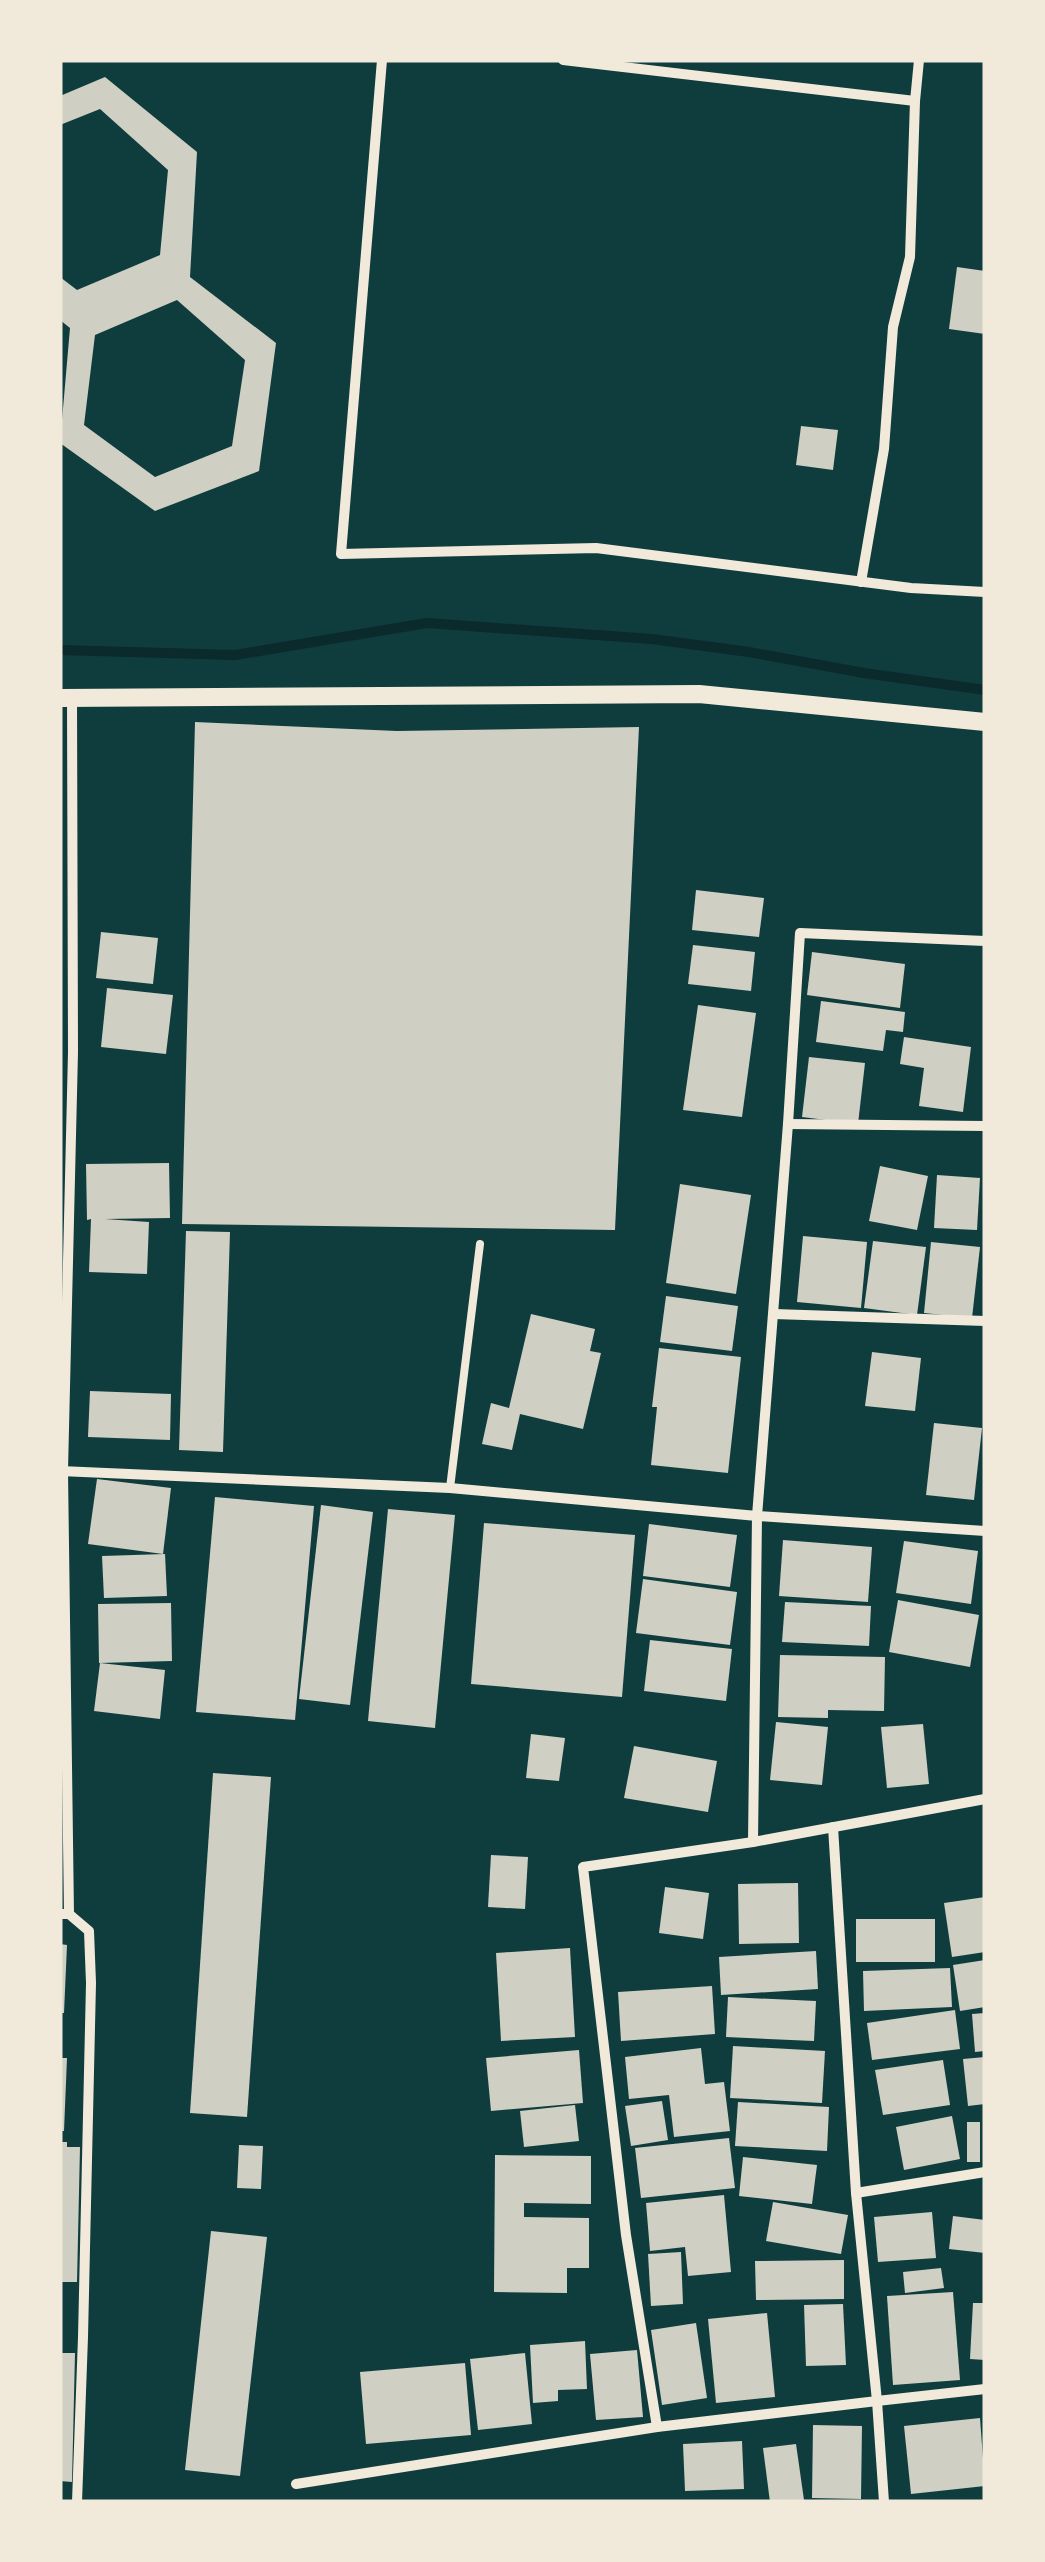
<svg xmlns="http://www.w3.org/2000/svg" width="1045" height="2562" viewBox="0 0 1045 2562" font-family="'DejaVu Sans',sans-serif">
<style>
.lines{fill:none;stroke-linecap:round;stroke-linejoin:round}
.stream{stroke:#0a2a2b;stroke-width:10}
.building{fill:#cfcfc3;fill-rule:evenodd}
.service{stroke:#f1e9da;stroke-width:8}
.minor{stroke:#f1e9da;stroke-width:10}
.tertiary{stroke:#f1e9da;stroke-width:18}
</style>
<rect width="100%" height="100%" fill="#0f3d3e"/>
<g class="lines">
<polyline class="stream" points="60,650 235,655 427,623 652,639 749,652 864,673 985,690"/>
</g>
<g class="building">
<path d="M 105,77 L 197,152 L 190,277 L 276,343 L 259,471 L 155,511 L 60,443 L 70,328 L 60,320 L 60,277 L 77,290 L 160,255 L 168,170 L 100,109 L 60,125 L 60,96 ZM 177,300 L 245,360 L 232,446 L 155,477 L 84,425 L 95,335 Z"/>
<polygon points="957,267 985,271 985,334 949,329"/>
<polygon points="801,426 838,430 833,470 796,465"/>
<polygon points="195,722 397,731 639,727 615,1230 182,1224"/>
<polygon points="696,890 764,898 759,937 692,930"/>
<polygon points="101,932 158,938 153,984 96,978"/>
<polygon points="693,945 755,952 751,991 688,984"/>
<polygon points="812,952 905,964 900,1008 807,995"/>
<polygon points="107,988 173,995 166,1054 101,1047"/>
<polygon points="821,1001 905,1012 903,1032 886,1030 883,1051 816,1042"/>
<polygon points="698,1005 756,1013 742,1117 683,1110"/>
<polygon points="904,1037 971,1047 963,1112 919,1106 924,1068 900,1064"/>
<polygon points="809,1057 865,1063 858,1124 802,1117"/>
<polygon points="169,1163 170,1218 105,1219 149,1222 147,1274 89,1272 91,1219 87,1220 86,1164"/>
<polygon points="880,1166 928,1176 917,1230 869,1221"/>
<polygon points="937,1175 980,1178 977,1230 934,1228"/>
<polygon points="680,1184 751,1195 736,1294 666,1283"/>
<polygon points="186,1231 230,1232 223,1452 179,1450"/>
<polygon points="803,1236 867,1242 861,1308 797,1302"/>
<polygon points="873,1241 926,1247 917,1315 864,1308"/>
<polygon points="931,1242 980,1247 972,1318 924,1313"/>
<polygon points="666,1296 738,1306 732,1351 660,1342"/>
<polygon points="531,1314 595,1329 590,1351 601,1353 583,1429 520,1414 512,1450 482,1444 491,1403 509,1408"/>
<polygon points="659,1348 741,1357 728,1473 651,1465 657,1407 652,1407"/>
<polygon points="872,1352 921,1358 915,1411 865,1406"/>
<polygon points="90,1391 171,1394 170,1440 88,1437"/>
<polygon points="934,1423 982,1428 974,1500 926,1495"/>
<polygon points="97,1479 171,1488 163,1554 88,1544"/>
<polygon points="215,1497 314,1506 295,1720 196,1712"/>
<polygon points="321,1505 373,1512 350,1705 299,1699"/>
<polygon points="388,1509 455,1515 435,1728 368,1721"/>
<polygon points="484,1523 635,1535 622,1697 471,1684"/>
<polygon points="649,1524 737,1535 730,1587 643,1576"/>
<polygon points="783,1540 872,1547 868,1602 779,1596"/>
<polygon points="904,1541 978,1551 971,1604 896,1593"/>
<polygon points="165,1554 167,1596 104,1598 102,1556"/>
<polygon points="643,1579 737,1592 730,1645 636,1633"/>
<polygon points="898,1600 979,1615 970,1667 889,1652"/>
<polygon points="785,1602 871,1606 869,1646 782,1642"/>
<polygon points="171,1603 172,1661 99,1663 98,1604"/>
<polygon points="650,1640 732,1649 726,1701 644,1691"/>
<polygon points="780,1655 885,1657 884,1711 828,1710 828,1718 778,1717"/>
<polygon points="100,1663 165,1670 160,1719 94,1711"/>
<polygon points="776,1722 828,1727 822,1785 770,1780"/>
<polygon points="923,1724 929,1784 887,1788 881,1727"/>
<polygon points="531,1734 565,1738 559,1781 526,1778"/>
<polygon points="634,1746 717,1761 708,1812 624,1798"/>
<polygon points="213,1773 271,1777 247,2117 190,2113"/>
<polygon points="491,1855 528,1857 525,1909 488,1907"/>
<polygon points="798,1883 799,1943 739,1944 738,1884"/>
<polygon points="665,1887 709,1893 703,1939 659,1933"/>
<polygon points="985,1897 985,1952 952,1957 944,1903"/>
<rect x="856" y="1919" width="79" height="43"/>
<polygon points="60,1944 67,1945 64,2013 60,2013"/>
<polygon points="570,1948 575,2037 501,2041 496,1953"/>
<polygon points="816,1951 818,1989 721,1995 719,1957"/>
<polygon points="985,1960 985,2007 960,2011 953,1965"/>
<polygon points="950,1968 952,2007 864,2011 863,1971"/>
<polygon points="712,1986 715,2034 621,2041 618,1992"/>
<polygon points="728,1997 816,2001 814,2041 726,2037"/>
<polygon points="955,2010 960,2049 872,2060 867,2023"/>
<polygon points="985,2013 985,2051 975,2052 972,2014"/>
<polygon points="733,2046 825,2051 822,2103 730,2098"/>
<polygon points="701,2048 705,2084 724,2082 730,2131 674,2137 669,2095 629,2099 625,2057"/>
<polygon points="579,2050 583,2103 491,2111 486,2058"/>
<polygon points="985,2057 985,2104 968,2106 963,2059"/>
<polygon points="60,2058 67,2058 64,2131 60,2131"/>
<polygon points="943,2060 950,2105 883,2115 875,2070"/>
<polygon points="662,2101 668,2140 631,2146 625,2106"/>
<polygon points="738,2102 829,2107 827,2151 735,2146"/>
<polygon points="575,2105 579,2141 524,2147 520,2111"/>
<polygon points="952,2116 960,2159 904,2170 896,2127"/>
<rect x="967" y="2122" width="13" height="40"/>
<polygon points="729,2138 735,2188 641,2198 635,2148"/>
<polygon points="60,2142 67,2142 67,2147 80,2147 77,2282 60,2282"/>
<polygon points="239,2145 263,2146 261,2189 237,2188"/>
<polygon points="495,2155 591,2156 591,2204 524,2203 524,2217 589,2218 589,2268 567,2268 567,2293 494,2292"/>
<polygon points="743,2157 817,2165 812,2204 739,2196"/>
<polygon points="724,2195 731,2272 688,2276 685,2247 650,2251 646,2203"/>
<polygon points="773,2202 848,2215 841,2254 766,2241"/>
<polygon points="932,2212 936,2258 878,2262 874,2217"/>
<polygon points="953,2216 985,2220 985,2253 949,2249"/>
<polygon points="211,2231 267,2237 240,2476 185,2470"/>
<polygon points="681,2252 683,2304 651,2306 648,2254"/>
<polygon points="844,2260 844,2299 756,2300 755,2261"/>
<polygon points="941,2268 944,2288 905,2293 903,2272"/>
<polygon points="953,2292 960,2380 893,2385 887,2296"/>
<polygon points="973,2303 985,2303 985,2360 970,2359"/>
<polygon points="843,2304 846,2365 806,2366 804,2305"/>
<polygon points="767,2313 775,2397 716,2403 708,2319"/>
<polygon points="696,2323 707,2398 662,2405 651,2330"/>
<polygon points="585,2341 587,2389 558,2390 558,2401 533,2403 530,2345"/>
<polygon points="637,2350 643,2417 596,2420 590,2354"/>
<polygon points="60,2353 75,2353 72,2482 60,2481"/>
<polygon points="525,2353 532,2424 478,2430 470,2359"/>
<polygon points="465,2363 471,2435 366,2444 360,2372"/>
<polygon points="980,2418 985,2486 911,2494 904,2426"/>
<polygon points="813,2425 862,2426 861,2499 812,2498"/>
<polygon points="742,2441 744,2489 685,2491 683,2444"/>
<polygon points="796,2444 804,2500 770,2502 763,2448"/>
</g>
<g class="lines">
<polyline class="service" points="450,1488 480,1244"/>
<g class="minor">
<polyline points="382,60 341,554 596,548 911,588 985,592"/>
<polyline points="563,60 915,101"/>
<polyline points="861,582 884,449 893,327 910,257 915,101 919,60"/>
<polyline points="788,1124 985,1126"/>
<polyline points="774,1314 985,1321"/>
<polyline points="60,1471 450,1488 757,1516 985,1531"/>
<polyline points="833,1827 856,2193"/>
<polyline points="753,1842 757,1516 788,1124 800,933 985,941"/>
<polyline points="60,1914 69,1914 89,1931 91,1983 83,2337 77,2502"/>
<polyline points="69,1914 63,1471 73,1052 72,698"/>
<polyline points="657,2427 626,2235 583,1867 753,1842 985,1799"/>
<polyline points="296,2484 657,2427 877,2401 856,2193 985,2172"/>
<polyline points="884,2502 877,2401 985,2389"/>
</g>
<polyline class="tertiary" points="60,698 699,694 985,722"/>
</g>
<rect width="1045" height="2562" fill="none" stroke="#f1e9da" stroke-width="125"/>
</svg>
